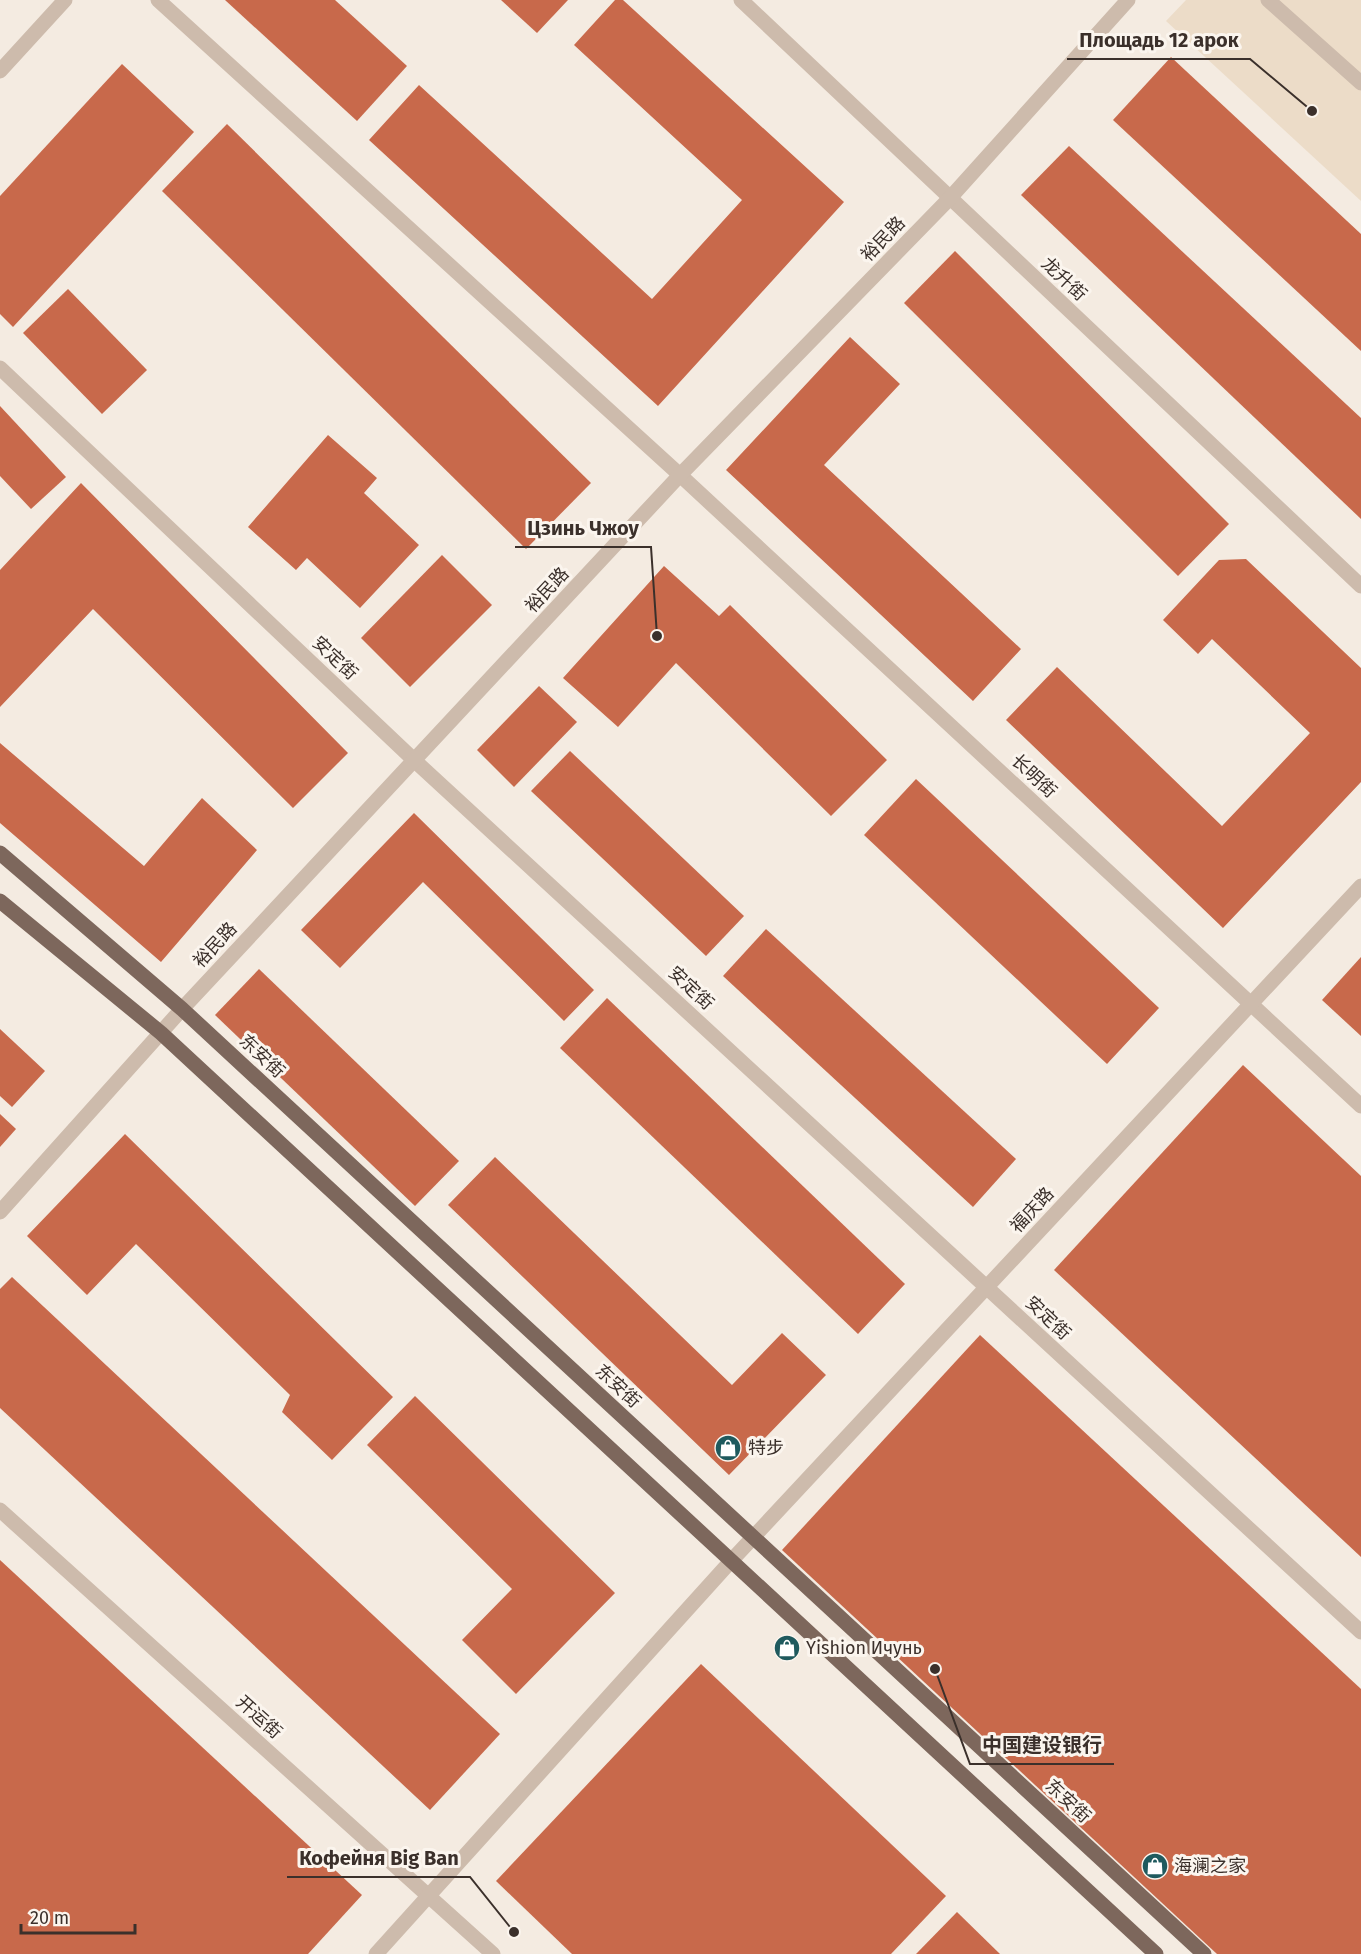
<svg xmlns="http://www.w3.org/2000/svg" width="1361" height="1954" viewBox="0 0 1361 1954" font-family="'Fira Sans','Noto Sans SC',sans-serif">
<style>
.plaza{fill:#ecdcc8}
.building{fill:#c8694b}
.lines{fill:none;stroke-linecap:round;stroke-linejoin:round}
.minor{stroke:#cdbbac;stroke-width:15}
.major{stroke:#7d675c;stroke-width:15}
.labels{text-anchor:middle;stroke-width:6;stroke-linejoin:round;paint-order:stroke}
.street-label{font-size:18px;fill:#3b302b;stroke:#fbf5ee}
.poi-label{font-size:18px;fill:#3b302b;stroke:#fbf5ee;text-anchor:start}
.leader{fill:none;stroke:#3b302b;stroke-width:2}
.callout-dot{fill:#3b302b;stroke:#fbf5ee;stroke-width:2}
.callout-label{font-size:20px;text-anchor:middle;font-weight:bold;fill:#3b302b;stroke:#fbf5ee;stroke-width:6;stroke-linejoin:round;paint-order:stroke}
</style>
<rect width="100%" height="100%" fill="#f4ebe1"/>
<polygon class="plaza" points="1186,0 1361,0 1361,201 1166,21"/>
<g class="building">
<polygon points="225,0 335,0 407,66 357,121"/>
<polygon points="501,0 568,0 537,33"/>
<polygon points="615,0 623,0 844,202 658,406 369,140 419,85 652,299 742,200 574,45"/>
<polygon points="1171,57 1361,234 1361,351 1113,120"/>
<polygon points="122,64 194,132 13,327 0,314 0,196"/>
<polygon points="227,124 591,483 526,549 162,191"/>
<polygon points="1069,146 1361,418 1361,519 1021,195"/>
<polygon points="955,251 1229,524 1178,576 904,303"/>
<polygon points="68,289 147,370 102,414 23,333"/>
<polygon points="850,337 900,384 824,465 1021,649 973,701 726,470"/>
<polygon points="0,406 66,477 31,509 0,476"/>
<polygon points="328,435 377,478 364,493 419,545 360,608 307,558 296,570 248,527"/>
<polygon points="81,483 348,753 293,808 93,609 0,707 0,570"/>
<polygon points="442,555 492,605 410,687 361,638"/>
<polygon points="1246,559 1361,668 1361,782 1223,928 1006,720 1057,667 1222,826 1310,733 1212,639 1198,654 1163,620 1219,560"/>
<polygon points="664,566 719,616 730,605 887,760 831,816 676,663 618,727 563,678"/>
<polygon points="539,686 577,722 514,787 477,750"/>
<polygon points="0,743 144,866 202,798 257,850 161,962 0,823"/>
<polygon points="570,751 744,916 706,956 531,791"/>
<polygon points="916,779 1159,1008 1107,1064 864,835"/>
<polygon points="414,813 594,990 564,1021 423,882 340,968 301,930"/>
<polygon points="766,929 1016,1159 973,1207 723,976"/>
<polygon points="1361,957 1361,1036 1322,1000"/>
<polygon points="259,969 459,1161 415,1206 215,1015"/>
<polygon points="607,998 905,1284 858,1334 560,1048"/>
<polygon points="0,1029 45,1071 12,1107 0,1096"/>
<polygon points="1243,1065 1361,1176 1361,1557 1054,1270"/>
<polygon points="0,1114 16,1129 0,1147"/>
<polygon points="125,1134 393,1397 332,1460 282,1412 290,1395 136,1244 87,1295 27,1236"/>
<polygon points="495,1157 732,1385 782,1333 826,1375 729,1475 448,1205"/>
<polygon points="12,1277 500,1734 430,1810 0,1408 0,1289"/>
<polygon points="980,1335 1361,1689 1361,1954 1217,1954 782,1550"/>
<polygon points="415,1396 615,1593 516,1694 462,1640 512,1589 367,1445"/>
<polygon points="0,1560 362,1895 308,1954 0,1954"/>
<polygon points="701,1664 946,1896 891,1954 572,1954 496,1881"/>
<polygon points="957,1912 1000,1954 916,1954"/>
</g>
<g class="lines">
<g class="minor">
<polyline points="158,0 680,475 1361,1106"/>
<polyline points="741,0 1361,586"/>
<polyline points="1268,0 1361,83"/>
<polyline points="0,71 65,0"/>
<polyline points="0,368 415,761 1361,1632"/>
<polyline points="0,1212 182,1009 680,475 950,198 1128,0"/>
<polyline points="0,1510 493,1954"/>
<polyline points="376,1954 731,1561 1361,886"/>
</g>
<g class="major">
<polyline points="0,853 182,1009 1204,1954"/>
<polyline points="0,901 161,1033 1156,1954"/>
</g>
</g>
<defs>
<symbol id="shop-disc" viewBox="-11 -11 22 22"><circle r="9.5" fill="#1f5a5e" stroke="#fbf5ee"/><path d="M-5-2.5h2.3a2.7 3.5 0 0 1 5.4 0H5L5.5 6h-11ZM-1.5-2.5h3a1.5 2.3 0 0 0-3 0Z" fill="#fff"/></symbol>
</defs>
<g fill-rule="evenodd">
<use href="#shop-disc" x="713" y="1433" width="30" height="30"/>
<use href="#shop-disc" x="772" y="1633" width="30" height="30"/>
<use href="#shop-disc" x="1140" y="1851" width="30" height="30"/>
</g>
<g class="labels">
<g class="street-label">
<text transform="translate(883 239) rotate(-46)" y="6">裕民路</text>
<text transform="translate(1064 279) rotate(43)" y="6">龙升街</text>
<text transform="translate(547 590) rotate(-47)" y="6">裕民路</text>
<text transform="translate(335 658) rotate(43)" y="6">安定街</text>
<text transform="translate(1034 776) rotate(43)" y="6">长明街</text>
<text transform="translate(215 945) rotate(-47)" y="6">裕民路</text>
<text transform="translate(691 988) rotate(43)" y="6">安定街</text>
<text transform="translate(262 1056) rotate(43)" y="6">东安街</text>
<text transform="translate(1032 1210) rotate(-47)" y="6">福庆路</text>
<text transform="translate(1048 1318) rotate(43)" y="6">安定街</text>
<text transform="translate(618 1386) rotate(43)" y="6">东安街</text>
<text transform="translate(259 1717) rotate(42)" y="6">开运街</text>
<text transform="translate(1068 1801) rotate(43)" y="6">东安街</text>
</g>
<g class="poi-label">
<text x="748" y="1454">特步</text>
<text x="806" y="1654">Yishion Ичунь</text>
<text x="1174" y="1872">海澜之家</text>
</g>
</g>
<path class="leader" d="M1312 111L1250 59H1067M657 636L651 547H515M935 1669L970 1764H1114M514 1932L470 1877H287"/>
<g class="callout-dot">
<circle cx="1312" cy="111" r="6"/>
<circle cx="657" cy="636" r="6"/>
<circle cx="935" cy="1669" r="6"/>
<circle cx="514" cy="1932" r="6"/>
</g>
<g class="callout-label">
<text x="1159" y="47">Площадь 12 арок</text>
<text x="583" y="535">Цзинь Чжоу</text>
<text x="1042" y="1752">中国建设银行</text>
<text x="379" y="1865">Кофейня Big Ban</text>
</g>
<path d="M21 1924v9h114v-9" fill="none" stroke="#3b302b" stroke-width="3"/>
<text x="30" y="1924" font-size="18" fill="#3b302b" stroke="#fbf5ee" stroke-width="4.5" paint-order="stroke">20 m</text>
</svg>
